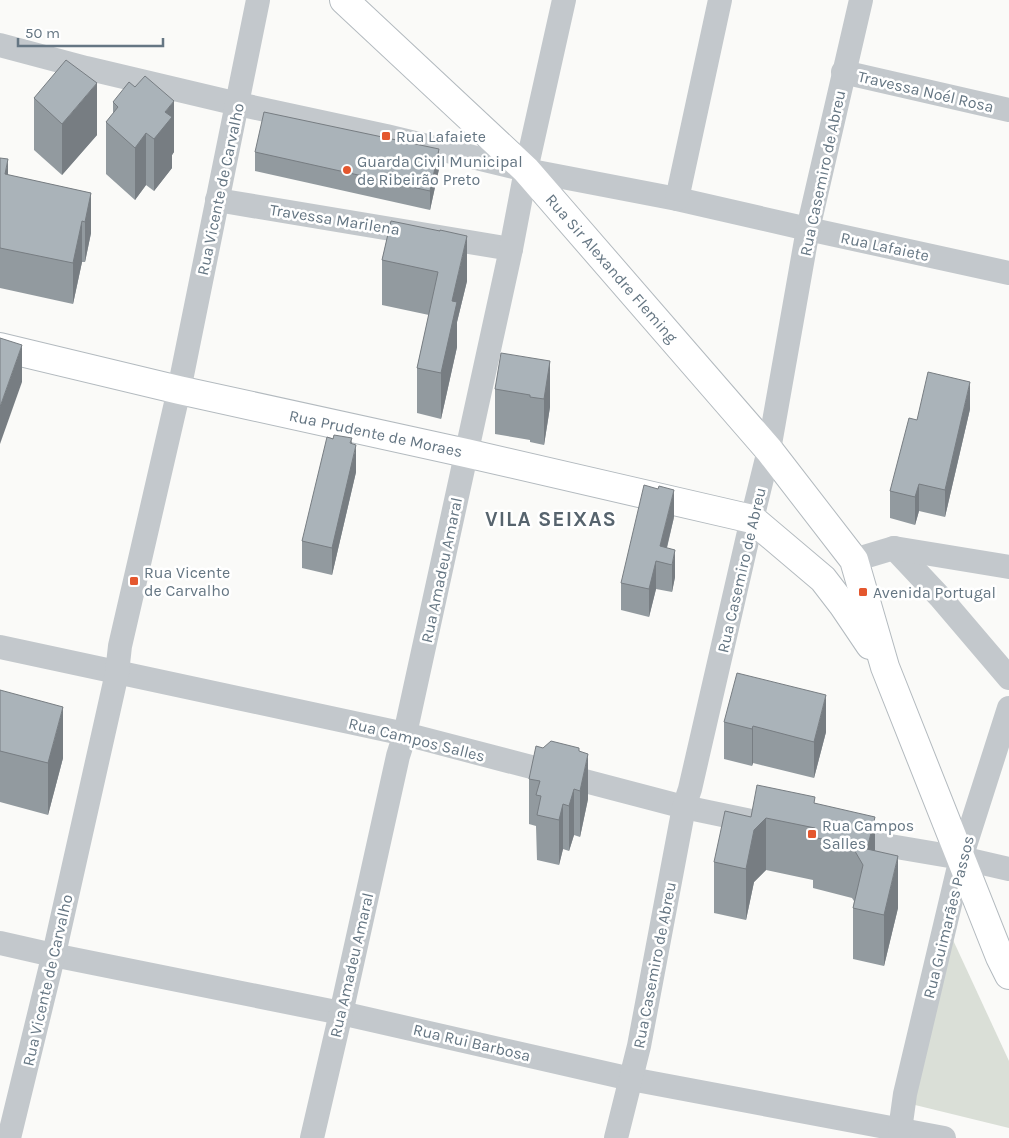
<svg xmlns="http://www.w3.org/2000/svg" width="1009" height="1138" viewBox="0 0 1009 1138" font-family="Karla,sans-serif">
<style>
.green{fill:#dadfd7}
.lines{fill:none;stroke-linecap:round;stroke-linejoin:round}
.secondary-casing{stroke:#b3babf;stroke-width:30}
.minor{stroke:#c3c8cc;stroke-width:24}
.secondary{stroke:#fff;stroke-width:28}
.wall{fill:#929a9f}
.shaded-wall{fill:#777d82}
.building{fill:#aab3b9;stroke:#777d82}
.poi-dot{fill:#e4572e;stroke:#fff;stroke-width:2}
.labels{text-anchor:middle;stroke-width:5;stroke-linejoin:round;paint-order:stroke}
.street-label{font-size:16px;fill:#657683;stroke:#fff}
.poi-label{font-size:16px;fill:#657683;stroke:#fff;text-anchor:start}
.district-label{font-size:21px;font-weight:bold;letter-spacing:1px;fill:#57646e;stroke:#fff}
</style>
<rect width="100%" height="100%" fill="#fafaf8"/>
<polygon class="green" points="953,940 1009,1061 1009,1128 911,1104"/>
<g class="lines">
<defs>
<g id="secondary">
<polyline points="344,0 526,170 769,450 854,560 885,667 1000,957 1009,975"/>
<polyline points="0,347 179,390 466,453 752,519 823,579 843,605 870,645"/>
</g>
</defs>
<use href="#secondary" class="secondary-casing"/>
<g class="minor">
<polyline points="0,45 86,68 238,104 386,136 526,170 677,199 808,229 1009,273"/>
<polyline points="843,72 1009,110"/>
<polyline points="677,199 720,0"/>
<polyline points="217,200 511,249"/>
<polyline points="894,548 940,597 1009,678"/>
<polyline points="854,560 894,548 1009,567"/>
<polyline points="0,647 405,734 684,807 756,822"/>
<polyline points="843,838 961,858 1009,869"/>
<polyline points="0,943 53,955 341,1013 631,1079 944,1138"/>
<polyline points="900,1130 905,1094 961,858 1009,708"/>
<polyline points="9,1138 56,945 117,673 120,646 179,390 258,0"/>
<polyline points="312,1138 344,1000 398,756 405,734 511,249 526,170 564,0"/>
<polyline points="616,1138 639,1046 684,807 690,789 752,519 769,450 808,229 861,0"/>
</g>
<use href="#secondary" class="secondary"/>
</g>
<g class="wall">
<polygon points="34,98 97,135 62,175 34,150"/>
<polygon points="113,102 174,152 172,155 172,168 154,191 146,185 135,200 106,174 106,122 113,114"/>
<polygon points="255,152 439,169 430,210 255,171"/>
<polygon points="0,158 8,175 91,193 91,233 85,262 82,262 73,304 0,288"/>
<polygon points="391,221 467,281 457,322 457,347 441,419 417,413 417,368 429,315 382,305 382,260"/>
<polygon points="550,361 550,407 544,445 530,442 530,440 495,434 495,389"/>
<polygon points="970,409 945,517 919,511 915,525 890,518 890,491 917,420"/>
<polygon points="352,444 356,472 332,575 302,568 302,541"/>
<polygon points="674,517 667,548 675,577 672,592 656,589 649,617 621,610 621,583"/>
<polygon points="0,690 63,758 48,815 0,802"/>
<polygon points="724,722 826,732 814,778 753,763 752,766 724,759"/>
<polygon points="543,748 579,751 588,799 580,837 574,835 569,851 563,849 559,865 537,860 536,826 529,824 529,779"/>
<polygon points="815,803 875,850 898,908 884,966 853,959 853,908 854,901 852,898 813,888 813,880 766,870 754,882 746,920 714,913 714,862 751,817"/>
</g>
<g class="shaded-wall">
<polygon points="97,83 97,135 62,175 62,124"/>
<polygon points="174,101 174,152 172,155 172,168 154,191 154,139 165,112"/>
<polygon points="146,133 146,185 135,200 135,148"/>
<polygon points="439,149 439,169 430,210 430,191"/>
<polygon points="8,159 8,200 5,174"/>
<polygon points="91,193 91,233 85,262 85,222"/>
<polygon points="82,221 82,262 73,304 73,263"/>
<polygon points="467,236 467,281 457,322 457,347 441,419 441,373 452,301"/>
<polygon points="22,345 22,382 0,444 0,407"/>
<polygon points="550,361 550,407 544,445 544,399"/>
<polygon points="970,382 970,409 945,517 945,490"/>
<polygon points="352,438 352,464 356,445 356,472 332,575 332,548"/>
<polygon points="919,484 919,511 915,525 915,497"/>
<polygon points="674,490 674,517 663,563 660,546"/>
<polygon points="675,550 675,577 672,592 672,565"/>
<polygon points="656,561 656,589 649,617 649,589"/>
<polygon points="826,695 826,732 814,778 814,742"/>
<polygon points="63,707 63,758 48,815 48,763"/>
<polygon points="753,726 753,763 752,766 752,729"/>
<polygon points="588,754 588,799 580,837 580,791"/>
<polygon points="574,789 574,835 569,851 569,806"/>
<polygon points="563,804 563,849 559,865 559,820"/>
<polygon points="875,817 875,869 867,849"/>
<polygon points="766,818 766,870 754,882 746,920 746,869 754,830"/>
<polygon points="898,856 898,908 884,966 884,915"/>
</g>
<g class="building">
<polygon points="66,60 97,83 62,124 34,98"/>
<polygon points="145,76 174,101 165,112 172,117 154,139 146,133 135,148 106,122 118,107 113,102 129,82 135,87"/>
<polygon points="264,112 439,149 430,191 255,152"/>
<polygon points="0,158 8,159 5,174 91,193 85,222 82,221 73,263 0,248"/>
<polygon points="391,221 440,231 440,230 467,236 452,301 457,302 441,373 417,368 438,272 382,260"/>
<polygon points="0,338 22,345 0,407"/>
<polygon points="501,353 550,361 544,399 530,397 530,395 495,389"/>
<polygon points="928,372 970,382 945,490 919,484 915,497 890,491 909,418 917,420"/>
<polygon points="334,435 352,438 350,443 356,445 332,548 302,541 327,437 333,439"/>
<polygon points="644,485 658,489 659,486 674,490 660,546 675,550 672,565 656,561 649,589 621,583"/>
<polygon points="737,673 826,695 814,742 753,726 752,729 724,722"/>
<polygon points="0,690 63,707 48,763 0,751"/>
<polygon points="551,741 579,748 579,751 588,754 580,791 574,789 569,806 563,804 559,820 537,815 541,796 536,795 540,781 529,779 536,746 543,748"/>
<polygon points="757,785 815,797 814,803 875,817 867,849 898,856 884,915 853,908 863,865 852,846 813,837 815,828 766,818 754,830 746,869 714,862 725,811 751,817"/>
</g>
<g class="poi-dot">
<rect x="381" y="131" width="10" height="10" rx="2.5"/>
<circle cx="347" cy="170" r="5"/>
<rect x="129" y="576" width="10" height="10" rx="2.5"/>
<rect x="858" y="587" width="10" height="10" rx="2.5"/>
<rect x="807" y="829" width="10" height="10" rx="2.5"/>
</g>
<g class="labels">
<g class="street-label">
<text transform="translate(926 91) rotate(13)" y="6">Travessa Noél Rosa</text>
<text transform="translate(822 173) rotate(-78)" y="6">Rua Casemiro de Abreu</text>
<text transform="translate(220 189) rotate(-78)" y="6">Rua Vicente de Carvalho</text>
<text transform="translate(335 219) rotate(9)" y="6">Travessa Marilena</text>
<text transform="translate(885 246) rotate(12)" y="6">Rua Lafaiete</text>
<text transform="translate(612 268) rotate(49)" y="6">Rua Sir Alexandre Fleming</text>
<text transform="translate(376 433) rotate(12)" y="6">Rua Prudente de Moraes</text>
<text transform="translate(441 570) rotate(-78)" y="6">Rua Amadeu Amaral</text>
<text transform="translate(741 570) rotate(-77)" y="6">Rua Casemiro de Abreu</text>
<text transform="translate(417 739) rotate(14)" y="6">Rua Campos Salles</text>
<text transform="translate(948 917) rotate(-76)" y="6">Rua Guimarães Passos</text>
<text transform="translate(351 965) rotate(-77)" y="6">Rua Amadeu Amaral</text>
<text transform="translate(654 965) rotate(-79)" y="6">Rua Casemiro de Abreu</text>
<text transform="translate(47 980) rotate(-77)" y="6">Rua Vicente de Carvalho</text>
<text transform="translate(472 1042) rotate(13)" y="6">Rua Rui Barbosa</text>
</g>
<g class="poi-label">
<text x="396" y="142">Rua Lafaiete</text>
<text x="357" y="167">Guarda Civil Municipal<tspan x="357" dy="18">de Ribeirão Preto</tspan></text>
<text x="144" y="578">Rua Vicente<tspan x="144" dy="18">de Carvalho</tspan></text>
<text x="873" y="598">Avenida Portugal</text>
<text x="822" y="831">Rua Campos<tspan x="822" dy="18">Salles</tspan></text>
</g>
<g class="district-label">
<text x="551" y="526">VILA SEIXAS</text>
</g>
</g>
<path d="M18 38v8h145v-8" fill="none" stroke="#657683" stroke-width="2.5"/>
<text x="25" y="38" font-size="15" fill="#657683" stroke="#ffffff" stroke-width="4" paint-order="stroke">50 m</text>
</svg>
